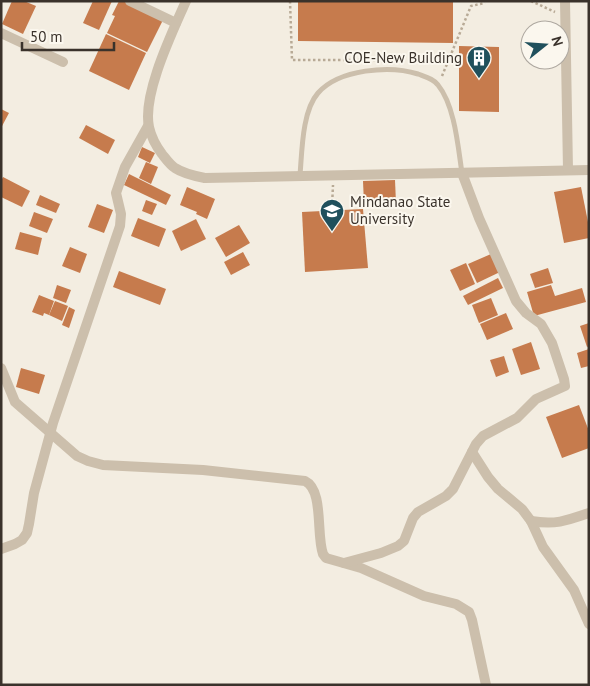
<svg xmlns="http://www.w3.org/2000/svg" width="590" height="686" viewBox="0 0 590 686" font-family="'PT Sans',sans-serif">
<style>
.building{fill:#c67b4d}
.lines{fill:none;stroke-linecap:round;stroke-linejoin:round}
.path{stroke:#b8aa96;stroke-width:2.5;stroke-dasharray:2.5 2.5;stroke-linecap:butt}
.service{stroke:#ccbfac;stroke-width:5}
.minor{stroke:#ccbfac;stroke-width:10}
.labels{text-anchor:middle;stroke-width:4;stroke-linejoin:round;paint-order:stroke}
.poi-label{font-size:15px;fill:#3a322b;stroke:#fbf7ee;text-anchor:end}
</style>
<rect width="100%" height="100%" fill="#f3ede1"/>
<g class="building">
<polygon points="12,1 24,1 36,6 23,34 2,24"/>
<polygon points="93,1 112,1 99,30 83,23"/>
<polygon points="119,1 127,1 164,18 147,52 107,33 115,16 112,15"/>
<polygon points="298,1 453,1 453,43 298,41"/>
<polygon points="106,34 146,53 129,90 89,71"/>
<polygon points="459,46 499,47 499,112 459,111"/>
<polygon points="1,109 9,113 1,128"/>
<polygon points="86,125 115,140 108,154 79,138"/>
<polygon points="142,147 155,153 150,163 138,157"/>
<polygon points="146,162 158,167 151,184 139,178"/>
<polygon points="129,174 171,195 166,205 124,185"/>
<polygon points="3,177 30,191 22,207 1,197 1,181"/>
<polygon points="395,180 396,203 364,204 363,181"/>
<polygon points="187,187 215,199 207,219 196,214 197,212 180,205"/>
<polygon points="581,187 589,227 589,238 564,243 554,192"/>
<polygon points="40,195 60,204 56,213 36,205"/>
<polygon points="146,200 157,204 152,215 142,211"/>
<polygon points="97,204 113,210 104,233 88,227"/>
<polygon points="363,209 368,268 305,272 302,212"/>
<polygon points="34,212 53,219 47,233 29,226"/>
<polygon points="138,218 166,229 159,247 131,236"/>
<polygon points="196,219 206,239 181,251 172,231"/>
<polygon points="239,225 250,243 226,257 215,238"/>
<polygon points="20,232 42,238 38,255 15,249"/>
<polygon points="70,247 87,254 80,273 62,266"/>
<polygon points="243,252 250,265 231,275 224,262"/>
<polygon points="491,254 500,272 477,283 468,264"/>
<polygon points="466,263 475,284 460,291 450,270"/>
<polygon points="548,268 553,283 535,288 530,274"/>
<polygon points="119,271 166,289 160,305 113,287"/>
<polygon points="498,278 503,288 468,305 463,296"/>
<polygon points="57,285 71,290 66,303 53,298"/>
<polygon points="551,285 555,296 582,288 586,302 534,316 527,292"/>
<polygon points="39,295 54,301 49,315 44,313 43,316 32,312"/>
<polygon points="491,298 498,315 479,323 472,305"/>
<polygon points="55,301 68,306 62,321 49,315"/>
<polygon points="69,307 75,310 69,328 62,325"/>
<polygon points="506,313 513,329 487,340 480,324"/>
<polygon points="589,323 589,346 587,347 580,326"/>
<polygon points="531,342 540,369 521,375 512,349"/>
<polygon points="589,349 589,366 581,368 577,353"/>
<polygon points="504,356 509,372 496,377 490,360"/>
<polygon points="21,368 45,375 39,394 16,387"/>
<polygon points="579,405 589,431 589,448 562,458 546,417"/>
</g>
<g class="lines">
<g class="path">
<polyline points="290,1 292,60 381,60 382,62"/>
<polyline points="531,1 555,12"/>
<polyline points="442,76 471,6 485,3"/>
<polyline points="332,207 333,185"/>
</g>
<path class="service" d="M 300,175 C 302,152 302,111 318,93 C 339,69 390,65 418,74 C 426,77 434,79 438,85 C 455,106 458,147 462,173"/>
<g class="minor">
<polyline points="130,1 176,23"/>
<path d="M 186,1 C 173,31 142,94 149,127 C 151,136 156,146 162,154 C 166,159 170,165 175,168 C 184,174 195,176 205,178 L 589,170"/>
<polyline points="565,1 568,170"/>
<polyline points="1,33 63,62"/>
<path d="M 1,368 L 15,402 L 77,456 L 88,461 L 103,465 L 203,470 L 305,481 C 324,490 316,535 323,554 L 326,558 L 361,568 L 424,596 L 456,604 L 469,612 L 472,620 L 486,685"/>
<polyline points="472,452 488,477 498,489 522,509 531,521 543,547 574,590 589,624"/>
<path d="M 531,521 C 555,525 566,521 589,513"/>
<polyline points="1,549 15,544 22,540 27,533 29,524 34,493 53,423 120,226 121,214 116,193 125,167 148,126"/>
<polyline points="344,563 381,553 398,546 404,541 413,518 418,512 446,496 453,489 476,444 483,436 517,418 536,399 565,386 564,379 552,343 541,324 526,313 516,301 479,218 462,173"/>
</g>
</g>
<defs>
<symbol id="building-pin" viewBox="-11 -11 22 30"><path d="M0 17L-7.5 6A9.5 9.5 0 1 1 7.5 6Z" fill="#20505c" stroke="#fbf7ee"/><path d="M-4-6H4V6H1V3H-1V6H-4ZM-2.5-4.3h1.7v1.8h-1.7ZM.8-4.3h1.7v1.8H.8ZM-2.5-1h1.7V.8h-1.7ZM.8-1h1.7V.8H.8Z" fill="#fff"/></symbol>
<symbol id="university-pin" viewBox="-11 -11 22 30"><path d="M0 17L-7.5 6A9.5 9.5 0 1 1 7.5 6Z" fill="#20505c" stroke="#fbf7ee"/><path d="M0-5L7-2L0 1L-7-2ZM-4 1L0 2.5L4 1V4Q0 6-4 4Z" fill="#fff"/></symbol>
</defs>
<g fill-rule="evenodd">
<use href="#building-pin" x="465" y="44" width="28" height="38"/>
<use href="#university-pin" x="318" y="197" width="28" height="38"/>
</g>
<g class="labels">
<g class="poi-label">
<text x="462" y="63">COE-New Building</text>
<text x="350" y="207" text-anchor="start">Mindanao State<tspan x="350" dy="17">University</tspan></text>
</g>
</g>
<rect width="590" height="686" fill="none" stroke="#3a322b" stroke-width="5"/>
<g transform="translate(545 45) rotate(73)"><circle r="24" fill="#fbf7ee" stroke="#aea8a0"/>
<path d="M0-4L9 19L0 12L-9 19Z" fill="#20505c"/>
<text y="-8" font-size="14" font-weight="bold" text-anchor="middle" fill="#3a322b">N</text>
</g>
<path d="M22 42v8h92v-8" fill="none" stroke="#3a322b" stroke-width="2.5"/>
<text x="30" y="42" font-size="15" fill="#3a322b" stroke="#fbf7ee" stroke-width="4" paint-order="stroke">50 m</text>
</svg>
